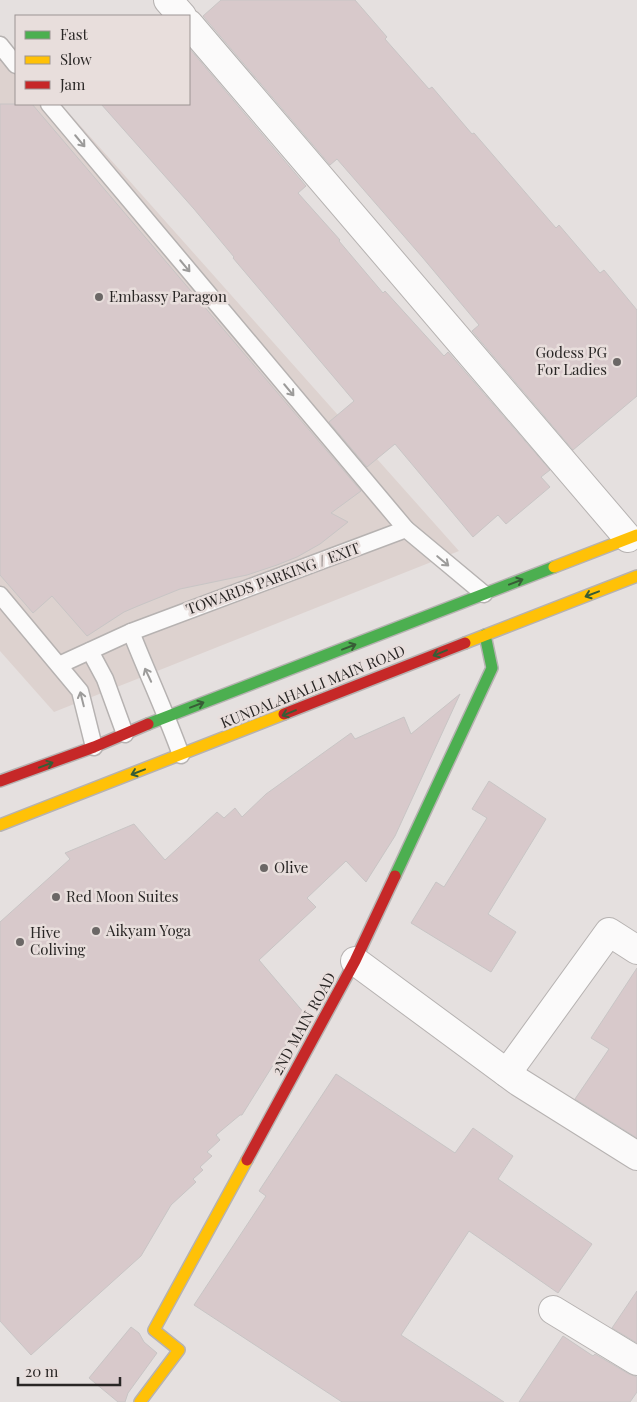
<svg xmlns="http://www.w3.org/2000/svg" width="637" height="1402" viewBox="0 0 637 1402" font-family="'Playfair Display',serif">
<style>
.built{fill:#ddd2cf}
.building{fill:#d8c9cb;stroke:#c8c5c5}
.lines{fill:none;stroke-linecap:round;stroke-linejoin:round}
.lane-casing{stroke:#b6b2b1;stroke-width:19}
.street-casing{stroke:#b6b2b1;stroke-width:30}
.fast-casing{stroke:#b6b2b1;stroke-width:14}
.slow-casing{stroke:#b6b2b1;stroke-width:14}
.jam-casing{stroke:#b6b2b1;stroke-width:14}
.lane{stroke:#fbfafa;stroke-width:16}
.street{stroke:#fbfafa;stroke-width:28}
.fast{stroke:#4caf50;stroke-width:11}
.slow{stroke:#ffc107;stroke-width:11}
.jam{stroke:#c62828;stroke-width:11}
.oneway{stroke:#9c9b9a}
.oneway2{stroke:#375d36}
.poi-dot{fill:#6b6766;stroke:#e8dedc;stroke-width:2}
.labels{text-anchor:middle;stroke-width:5;stroke-linejoin:round;paint-order:stroke}
.poi-label{font-size:15px;fill:#292625;stroke:#e8dedc;text-anchor:start}
.street-label{font-size:15px;fill:#292625;stroke:#e8dedc}
</style>
<rect width="100%" height="100%" fill="#e5e0df"/>
<polygon class="built" points="0,36 16,54 16,104 61,104 459,551 54,712 0,651"/>
<g class="building">
<polygon points="221,0 355,0 387,37 385,39 429,89 432,87 472,134 474,133 556,228 559,225 600,273 604,270 637,310 637,396 573,450 472,331 479,325 423,258 337,159 330,165 203,16"/>
<polygon points="189,48 306,186 298,193 340,240 339,241 383,293 385,291 444,356 448,352 550,470 541,477 550,487 506,524 498,515 473,537 395,444 367,467 329,422 354,401 233,258 234,257 194,209 101,104 189,104"/>
<polygon points="0,104 32,104 361,491 331,513 348,522 320,544 297,557 277,565 247,575 180,589 138,606 124,612 87,636 52,596 33,613 0,575"/>
<polygon points="460,694 395,836 366,882 346,861 307,898 316,907 259,960 305,1014 242,1115 240,1115 216,1135 220,1140 207,1152 212,1156 200,1167 203,1170 193,1179 196,1182 171,1205 141,1256 31,1355 0,1321 0,922 70,859 65,853 134,824 165,860 217,812 224,818 235,808 242,817 266,794 351,733 355,739 404,717 411,734"/>
<polygon points="489,781 546,819 488,914 516,932 491,972 411,923 436,882 444,887 487,818 472,809"/>
<polygon points="637,968 637,1138 575,1099 609,1049 591,1038"/>
<polygon points="336,1074 455,1153 473,1128 513,1156 498,1179 592,1244 558,1293 469,1231 401,1335 504,1402 342,1402 194,1305 266,1196 259,1191"/>
<polygon points="637,1291 637,1343 612,1328"/>
<polygon points="131,1327 139,1333 144,1342 157,1353 128,1393 125,1402 118,1402 89,1378"/>
<polygon points="563,1336 593,1356 595,1354 629,1374 637,1377 637,1392 630,1402 519,1402"/>
</g>
<g class="lines">
<defs>
<g id="lane">
<polyline points="0,45 16,65"/>
<polyline points="49,104 406,529 484,594"/>
<polyline points="0,595 80,691 94,747"/>
<path d="M 131,632 C 147,673 166,713 181,755"/>
<polyline points="90,651 105,679 125,734"/>
<polyline points="59,665 131,632 406,529"/>
</g>
<g id="street">
<polyline points="168,0 182,16"/>
<polyline points="189,24 628,538"/>
<polyline points="355,961 519,1082 637,1156"/>
<polyline points="507,1073 609,932 637,950"/>
<polyline points="553,1310 637,1361"/>
</g>
<g id="fast">
<polyline points="148,724 554,567"/>
<polyline points="395,876 492,668 485,635"/>
</g>
<g id="slow">
<polyline points="554,567 637,535"/>
<polyline points="465,643 637,576"/>
<polyline points="0,825 284,714"/>
<polyline points="140,1402 179,1350 154,1330 247,1160"/>
</g>
<g id="jam">
<polyline points="284,714 465,643"/>
<polyline points="0,781 94,747 148,724"/>
<polyline points="247,1160 355,961 395,876"/>
</g>
</defs>
<use href="#lane" class="lane-casing"/>
<use href="#street" class="street-casing"/>
<use href="#fast" class="fast-casing"/>
<use href="#slow" class="slow-casing"/>
<use href="#jam" class="jam-casing"/>
<use href="#lane" class="lane"/>
<use href="#street" class="street"/>
<use href="#fast" class="fast"/>
<use href="#slow" class="slow"/>
<use href="#jam" class="jam"/>
</g>
<defs><path id="oneway-shaft" d="M-6 0H5M1.5-3L5.5 0L1.5 3" fill="none" stroke-width="1.6" stroke-linecap="round" stroke-linejoin="round" transform="scale(1.25)"/></defs>
<g class="oneway">
<use href="#oneway-shaft" transform="translate(80 141) rotate(50)"/>
<use href="#oneway-shaft" transform="translate(185 266) rotate(50)"/>
<use href="#oneway-shaft" transform="translate(289 390) rotate(50)"/>
<use href="#oneway-shaft" transform="translate(443 561) rotate(40)"/>
<use href="#oneway-shaft" transform="translate(148 675) rotate(-115)"/>
<use href="#oneway-shaft" transform="translate(82 699) rotate(-104)"/>
</g>
<g class="oneway2">
<use href="#oneway-shaft" transform="translate(516 582) rotate(-21)"/>
<use href="#oneway-shaft" transform="translate(592 594) rotate(159)"/>
<use href="#oneway-shaft" transform="translate(349 647) rotate(-21)"/>
<use href="#oneway-shaft" transform="translate(440 653) rotate(158)"/>
<use href="#oneway-shaft" transform="translate(197 705) rotate(-21)"/>
<use href="#oneway-shaft" transform="translate(289 713) rotate(158)"/>
<use href="#oneway-shaft" transform="translate(46 765) rotate(-20)"/>
<use href="#oneway-shaft" transform="translate(138 772) rotate(159)"/>
</g>
<g class="poi-dot">
<circle cx="99" cy="297" r="5"/>
<circle cx="617" cy="362" r="5"/>
<circle cx="264" cy="868" r="5"/>
<circle cx="56" cy="897" r="5"/>
<circle cx="96" cy="931" r="5"/>
<circle cx="20" cy="942" r="5"/>
</g>
<g class="labels">
<g class="poi-label">
<text x="109" y="302">Embassy Paragon</text>
<text x="607" y="358" text-anchor="end">Godess PG<tspan x="607" dy="17">For Ladies</tspan></text>
<text x="274" y="873">Olive</text>
<text x="66" y="902">Red Moon Suites</text>
<text x="106" y="936">Aikyam Yoga</text>
<text x="30" y="938">Hive<tspan x="30" dy="17">Coliving</tspan></text>
</g>
<g class="street-label">
<text transform="translate(273 579) rotate(-20)" y="5">TOWARDS PARKING / EXIT</text>
<text transform="translate(313 687) rotate(-22)" y="5">KUNDALAHALLI MAIN ROAD</text>
<text transform="translate(304 1024) rotate(-61)" y="5">2ND MAIN ROAD</text>
</g>
</g>
<rect x="15" y="15" width="175" height="90" fill="#e8dedc" stroke="#9c9493"/>
<rect x="25" y="31" width="25" height="8" fill="#4caf50" stroke="#9c9493"/>
<text x="60" y="40" font-size="15" fill="#292625">Fast</text>
<rect x="25" y="56" width="25" height="8" fill="#ffc107" stroke="#9c9493"/>
<text x="60" y="65" font-size="15" fill="#292625">Slow</text>
<rect x="25" y="81" width="25" height="8" fill="#c62828" stroke="#9c9493"/>
<text x="60" y="90" font-size="15" fill="#292625">Jam</text>
<path d="M18 1377v8h102v-8" fill="none" stroke="#292625" stroke-width="2.5"/>
<text x="25" y="1377" font-size="15" fill="#292625" stroke="#e8dedc" stroke-width="4" paint-order="stroke">20 m</text>
</svg>
